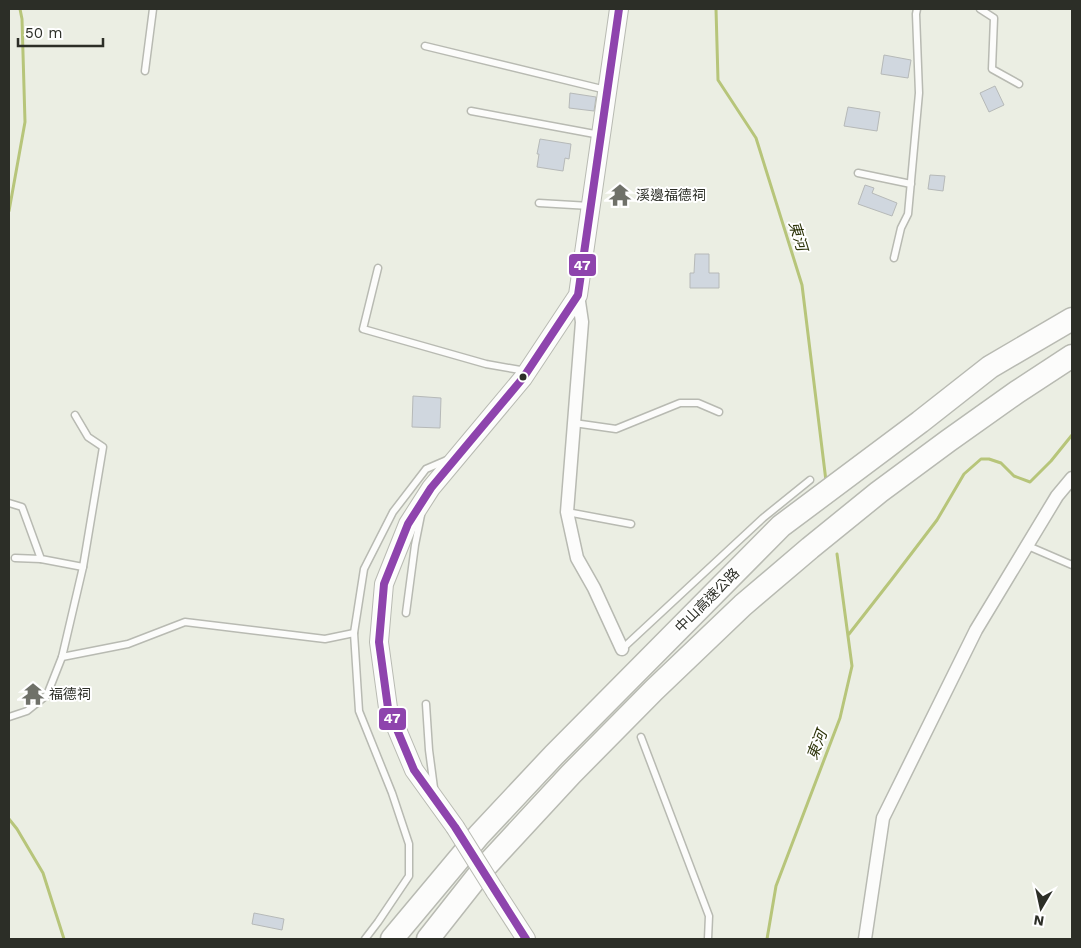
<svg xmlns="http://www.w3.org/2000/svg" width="1081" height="948" viewBox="0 0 1081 948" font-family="'Work Sans','Noto Sans TC',sans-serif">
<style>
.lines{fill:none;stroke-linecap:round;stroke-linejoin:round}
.stream{stroke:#b7c57a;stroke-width:3}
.building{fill:#d0d7df;stroke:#b6b9b8}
.lane-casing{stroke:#b8bab2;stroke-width:9}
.street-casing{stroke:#b8bab2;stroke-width:15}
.secondary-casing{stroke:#b8bab2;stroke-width:20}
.highway-casing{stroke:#b8bab2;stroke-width:25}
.lane{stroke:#fcfcfb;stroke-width:6}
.street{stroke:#fcfcfb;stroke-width:12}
.secondary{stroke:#fcfcfb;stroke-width:18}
.highway{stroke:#fcfcfb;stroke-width:22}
.secondary-bridge-casing{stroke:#b8bab2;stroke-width:20;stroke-linecap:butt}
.secondary-bridge{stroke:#fcfcfb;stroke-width:18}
.bus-1-casing{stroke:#fff;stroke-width:11}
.bus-1{stroke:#8e44ad;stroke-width:8}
.bus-dot{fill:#2c2e27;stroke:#fff;stroke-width:2}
.labels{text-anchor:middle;stroke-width:4;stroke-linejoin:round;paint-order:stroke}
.poi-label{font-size:14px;fill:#2c2e27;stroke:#fff;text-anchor:start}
.street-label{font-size:14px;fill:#2c2e27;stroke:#fff}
.water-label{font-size:15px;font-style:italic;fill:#2d3409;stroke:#fff}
.line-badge{stroke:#fff;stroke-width:2}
.badge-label{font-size:14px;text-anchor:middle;font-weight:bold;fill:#fff}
</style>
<rect width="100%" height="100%" fill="#ebeee3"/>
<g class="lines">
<g class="stream">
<polyline points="716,9 718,80 756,138 802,285 826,481"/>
<polyline points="9,211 25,122 22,19 20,9"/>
<polyline points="849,634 892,579 937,520 964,474 981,459 989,459 1001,463 1014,476 1030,482 1051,461 1072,435"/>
<polyline points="9,819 17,829 43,873 64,939"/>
<polyline points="767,939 776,886 840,718 852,666 837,554"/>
</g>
</g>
<g class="building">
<polygon points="884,55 911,60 908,78 881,74"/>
<polygon points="995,86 1004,105 989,112 980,93"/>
<polygon points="570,93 596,97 594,111 569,108"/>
<polygon points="848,107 880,112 877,131 844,126"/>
<polygon points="540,139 571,144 569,159 565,158 563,171 537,167 539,154 537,154"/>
<polygon points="930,175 945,176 943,191 928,189"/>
<polygon points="865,185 874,188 872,193 897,203 892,216 858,204"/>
<polygon points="695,254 709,254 709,273 719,273 719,288 690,288 690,273 694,273"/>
<polygon points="413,396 441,398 440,428 412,427"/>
<polygon points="254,913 284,919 282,930 252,924"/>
</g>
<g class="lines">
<defs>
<g id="lane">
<polyline points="980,9 994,18 992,69 1019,84"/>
<polyline points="425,46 606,90"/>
<polyline points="145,71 153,9"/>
<polyline points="471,111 600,135"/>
<polyline points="858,173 911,184"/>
<polyline points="539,203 590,206"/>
<polyline points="894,258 901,228 908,214 919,93 916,14 917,9"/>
<polyline points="378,268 363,329 486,364 526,371"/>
<polyline points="574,423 616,429 680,403 698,403 719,412"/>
<polyline points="9,503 22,507 41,559 83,567"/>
<polyline points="567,512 631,524"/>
<polyline points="1028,546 1072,565"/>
<polyline points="15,558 41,559"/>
<polyline points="406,613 415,545 421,515"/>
<polyline points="622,649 763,518 810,480"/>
<polyline points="62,657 128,644 185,622 325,639 354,633"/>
<polyline points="426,704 429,750 434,788"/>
<polyline points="9,717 27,711 47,695 62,657 83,567 103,447 88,437 75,415"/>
<polyline points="641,737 709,916 708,939"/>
<polyline points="365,939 378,922 409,876 409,844 392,793 359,711 354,633 364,569 393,512 426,469 447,460"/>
</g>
<g id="street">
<polyline points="578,295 582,322 567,512 577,558 594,588 622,649"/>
<polyline points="865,939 883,818 976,630 1057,496 1072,478"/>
</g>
<g id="secondary">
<polyline points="455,827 414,770 388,708 379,642 384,584 408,524 431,488 523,378 578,295 619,9"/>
<polyline points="495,891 526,939"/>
</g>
<g id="highway">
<polyline points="392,939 479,835 554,755 781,526 920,422 990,367 1072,319"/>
<polyline points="428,939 484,868 571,774 654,690 743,605 810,548 879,492 948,441 1017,392 1072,356"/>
</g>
</defs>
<use href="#lane" class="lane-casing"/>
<use href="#street" class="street-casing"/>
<use href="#secondary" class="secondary-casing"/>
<use href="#highway" class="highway-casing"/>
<use href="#lane" class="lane"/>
<use href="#street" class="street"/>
<use href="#secondary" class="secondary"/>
<use href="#highway" class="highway"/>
<defs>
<polyline id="secondary-bridge" points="455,827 495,891"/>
</defs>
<use href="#secondary-bridge" class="secondary-bridge-casing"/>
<use href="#secondary-bridge" class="secondary-bridge"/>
<defs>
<polyline id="bus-1" points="526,939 455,827 414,770 388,708 379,642 384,584 408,524 431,488 523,378 578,295 619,9"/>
</defs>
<use href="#bus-1" class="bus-1-casing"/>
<use href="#bus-1" class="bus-1"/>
</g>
<defs>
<symbol id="temple-bare" viewBox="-9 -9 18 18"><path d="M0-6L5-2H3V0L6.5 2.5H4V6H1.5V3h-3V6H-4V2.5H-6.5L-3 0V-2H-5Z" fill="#6f7169" stroke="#fff" stroke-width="2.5" paint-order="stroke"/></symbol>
</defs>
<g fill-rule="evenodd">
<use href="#temple-bare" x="604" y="179" width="32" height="32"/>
<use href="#temple-bare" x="17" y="678" width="32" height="32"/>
</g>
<circle class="bus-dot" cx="523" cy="377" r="4.5"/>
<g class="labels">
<g class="poi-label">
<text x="636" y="200">溪邊福德祠</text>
<text x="49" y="699">福德祠</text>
</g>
<g class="street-label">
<text transform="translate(707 600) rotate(-45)" y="5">中山高速公路</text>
</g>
<g class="water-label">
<text transform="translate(798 236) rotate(73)" y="5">東河</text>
<text transform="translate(817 745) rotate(-69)" y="5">東河</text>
</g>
</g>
<g class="line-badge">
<rect x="568" y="253" width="29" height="24" rx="5" fill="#8e44ad"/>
<rect x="378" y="707" width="29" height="24" rx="5" fill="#8e44ad"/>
</g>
<g class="badge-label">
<text x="582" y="270">47</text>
<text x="392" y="723">47</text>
</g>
<rect width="1081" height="948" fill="none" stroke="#2c2e27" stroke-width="20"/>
<g transform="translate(1041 908) rotate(189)" stroke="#ffffff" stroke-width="4" paint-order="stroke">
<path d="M0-4L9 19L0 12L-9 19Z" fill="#2c2e27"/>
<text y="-8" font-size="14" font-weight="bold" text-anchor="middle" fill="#2c2e27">N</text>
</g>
<path d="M18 38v8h85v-8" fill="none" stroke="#2c2e27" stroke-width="2.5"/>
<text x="25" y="38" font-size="15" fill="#2c2e27" stroke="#ffffff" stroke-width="4" paint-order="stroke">50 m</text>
</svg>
